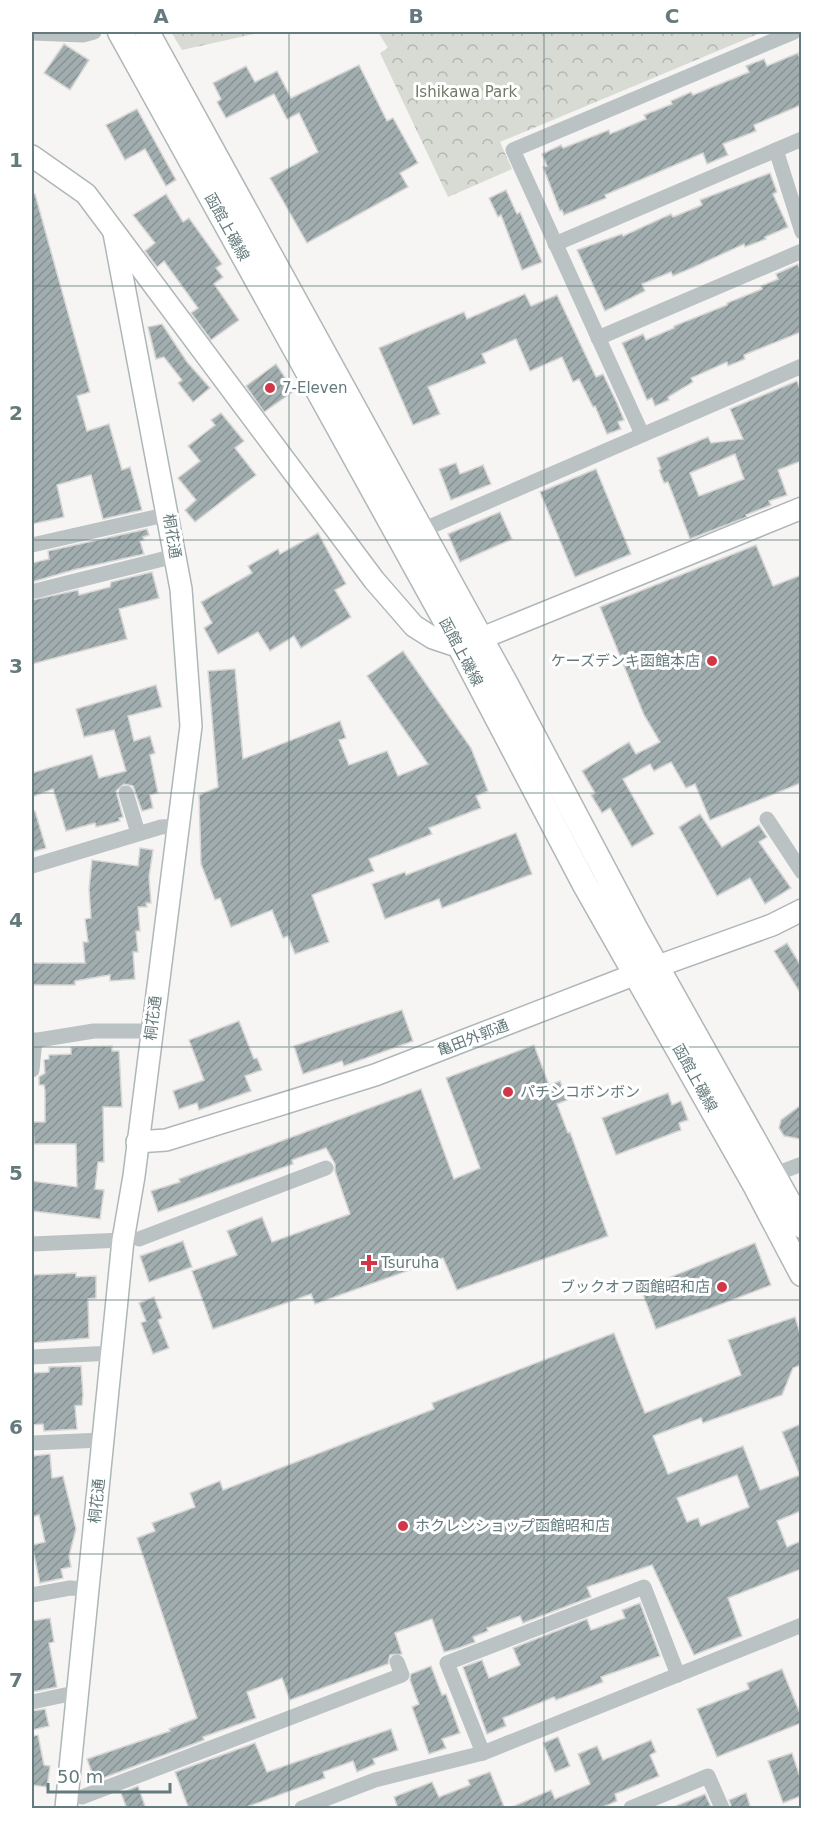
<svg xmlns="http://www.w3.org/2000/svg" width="833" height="1840" viewBox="0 0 833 1840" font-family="'DejaVu Sans','Noto Sans JP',sans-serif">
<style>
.forest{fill:url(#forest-crowns)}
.building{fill:url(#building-hatch);stroke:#d8d7d6;stroke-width:1.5;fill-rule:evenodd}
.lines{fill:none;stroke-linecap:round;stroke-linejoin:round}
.secondary-casing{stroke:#aeb7b8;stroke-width:24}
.primary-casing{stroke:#afb7b8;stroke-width:27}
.street{stroke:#bbc2c3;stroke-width:15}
.secondary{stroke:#fff;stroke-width:21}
.primary{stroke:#fff;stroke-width:24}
.grid{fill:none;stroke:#647a7c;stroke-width:1.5;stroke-opacity:0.55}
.poi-dot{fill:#d33747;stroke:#fff;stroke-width:2}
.labels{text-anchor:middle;stroke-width:6;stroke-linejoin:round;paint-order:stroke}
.park-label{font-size:15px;fill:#717966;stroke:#fff}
.street-label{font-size:15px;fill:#647a7c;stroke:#fff}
.poi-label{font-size:15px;fill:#647a7c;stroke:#fff;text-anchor:start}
.neatline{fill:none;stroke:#647a7c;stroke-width:2}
.grid-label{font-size:20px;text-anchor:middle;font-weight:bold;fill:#647a7c}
</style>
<defs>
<pattern id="forest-crowns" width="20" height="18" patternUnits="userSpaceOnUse" patternTransform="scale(1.5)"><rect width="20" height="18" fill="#d8dbd3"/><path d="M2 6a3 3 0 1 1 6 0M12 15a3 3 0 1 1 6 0" fill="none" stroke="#b3b7b0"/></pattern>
<pattern id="building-hatch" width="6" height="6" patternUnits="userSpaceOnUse" patternTransform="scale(1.5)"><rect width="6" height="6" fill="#a1adae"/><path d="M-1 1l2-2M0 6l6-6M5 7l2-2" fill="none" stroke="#879293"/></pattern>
</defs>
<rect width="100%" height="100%" fill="#f6f5f3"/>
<g class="forest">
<polygon points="171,32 263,32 182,50"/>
<polygon points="378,32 763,32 500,142 512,169 448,197 380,53 388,48"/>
</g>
<g class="building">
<polygon points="64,44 89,60 70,90 44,73"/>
<polygon points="798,53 801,62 801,105 754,125 756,131 723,144 728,155 707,164 703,153 605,195 606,198 564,215 562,210 560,211 543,167 547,166 542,154 561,145 563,148 609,130 610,134 646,119 644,115 672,104 671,101 691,92 693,95 749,72 746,66 764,59 767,66"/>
<polygon points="359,65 387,121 393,118 418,163 400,173 408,187 307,243 270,178 318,152 299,113 287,119 274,94 226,118 217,102 221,99 213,83 246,66 255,82 277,71 291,98"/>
<polygon points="137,109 176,180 166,186 145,149 125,160 106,125"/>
<polygon points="770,173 777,192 773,194 788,227 765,237 766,239 745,247 744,244 694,267 673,276 671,272 642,284 645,291 605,311 577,250 622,234 623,236 671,214 673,217 702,205 700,200"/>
<polygon points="506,190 517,214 520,212 542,262 522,270 501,215 498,217 489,198"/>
<polygon points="32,194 35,194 90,392 77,396 87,431 109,424 122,470 130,467 142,510 103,519 91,475 57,485 64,517 32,524"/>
<polygon points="166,194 183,222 189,218 222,264 216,268 223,277 214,284 239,320 211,340 191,313 198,308 164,261 157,267 145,251 155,243 133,215"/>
<polygon points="798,264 801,272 801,332 744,355 745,359 728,366 727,362 691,378 693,382 668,397 669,400 655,406 652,398 647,400 622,343 643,334 646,340 674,328 674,326 727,305 727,303 762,289 761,286 778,279 776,274"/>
<polygon points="525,294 531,306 557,295 596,377 603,374 617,403 624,420 618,422 621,429 607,434 595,406 593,407 579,379 573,382 562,357 530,371 516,339 482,354 486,363 428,387 440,414 413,425 379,348 464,312 467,319"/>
<polygon points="162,324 187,362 210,388 193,402 178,383 182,380 164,357 156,359 148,327"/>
<polygon points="276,364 294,391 264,412 246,386"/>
<path d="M 797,381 L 801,391 L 801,461 L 778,470 L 787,495 L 769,501 L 771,505 L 746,515 L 747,517 L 690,539 L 668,482 L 664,483 L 659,470 L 661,469 L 657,458 L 708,437 L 711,443 L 743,439 L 730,409 ZM 735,454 L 744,479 L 699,496 L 690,473 Z"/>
<polygon points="221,413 244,441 235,448 256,475 195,522 185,510 196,500 178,478 200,461 188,446 215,425 211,420"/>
<polygon points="456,463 460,474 483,465 491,484 451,500 439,469"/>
<polygon points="596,469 631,554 575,577 540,492"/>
<polygon points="500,512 512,539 460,562 448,534"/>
<polygon points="147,529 149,535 143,537 144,540 140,541 144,554 73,570 32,582 32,563 49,559 48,551"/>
<polygon points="318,533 346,584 335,590 351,617 301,648 294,636 270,651 258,632 218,654 204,628 212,623 201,602 252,573 248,566 278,549 280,554"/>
<polygon points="756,545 773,586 801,575 801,783 710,820 695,784 686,788 671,762 654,771 650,764 623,779 654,834 632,847 610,808 602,813 591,795 595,793 582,771 629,742 636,754 660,742 644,715 600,607"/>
<polygon points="152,572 159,598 119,609 127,639 32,664 32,600 78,590 79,595 110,587 111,582"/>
<polygon points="403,651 471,748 488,791 476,796 481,808 429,828 432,834 369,859 374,871 312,895 329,942 295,954 288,936 283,938 272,910 231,927 220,898 215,900 201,864 199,795 218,787 208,671 235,669 243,759 340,721 346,738 339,740 349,765 387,751 398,776 428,764 367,676"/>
<polygon points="156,685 162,707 128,716 134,741 150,736 155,753 150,755 158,793 150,795 153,808 142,811 133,786 124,784 116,791 123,817 119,818 120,821 96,827 95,823 66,831 53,789 32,797 32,773 92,755 99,778 126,771 114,730 84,737 76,709"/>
<polygon points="35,811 46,848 32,852 32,812"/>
<polygon points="700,814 722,847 759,825 767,837 759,842 791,888 765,904 750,878 717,896 679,827"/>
<polygon points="516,833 532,874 442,908 439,899 385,919 372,884 405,872 406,875"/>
<polygon points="140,848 153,850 149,877 151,903 146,903 147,907 138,907 140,931 136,931 138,952 133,952 135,979 110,981 110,975 75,981 75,985 32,985 32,963 85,963 83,942 88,942 85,919 91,918 89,889 92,860 138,866"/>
<polygon points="787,943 801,966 801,994 774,951"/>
<polygon points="402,1010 413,1041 344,1066 342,1061 303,1074 294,1046"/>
<polygon points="239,1021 254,1059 257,1058 262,1070 245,1076 251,1091 199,1110 197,1103 179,1109 173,1091 204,1080 189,1040"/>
<polygon points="534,1045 549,1085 560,1081 567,1100 557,1104 568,1133 570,1132 608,1236 457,1290 443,1258 315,1304 311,1294 213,1329 192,1271 237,1255 227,1231 262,1217 272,1242 350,1214 335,1171 335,1164 326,1148 292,1160 293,1164 158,1212 151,1191 180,1182 179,1179 421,1089 454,1179 480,1168 446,1078"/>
<polygon points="112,1046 112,1051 119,1051 122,1107 103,1107 104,1162 98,1162 95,1189 104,1190 100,1219 32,1211 32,1181 77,1187 76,1144 34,1144 33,1122 45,1122 45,1091 44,1085 39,1085 39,1077 45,1073 44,1060 49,1059 49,1055 71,1054 71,1047"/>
<polygon points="668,1093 672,1105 681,1101 688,1120 679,1123 681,1130 616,1155 602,1118"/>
<polygon points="801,1105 801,1139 784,1136 779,1128 781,1120"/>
<polygon points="183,1241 192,1267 149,1282 140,1256"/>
<polygon points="755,1243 771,1285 656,1329 641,1289"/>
<polygon points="76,1273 76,1277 96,1276 96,1298 88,1299 89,1338 32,1343 32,1275"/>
<polygon points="154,1297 162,1318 158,1320 169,1348 153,1354 141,1323 146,1321 139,1303"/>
<path d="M 795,1317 L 801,1336 L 801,1365 L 793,1368 L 782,1395 L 703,1423 L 701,1418 L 653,1436 L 668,1474 L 743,1446 L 760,1490 L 800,1475 L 782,1432 L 801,1424 L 801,1511 L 777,1521 L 787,1547 L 801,1541 L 801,1569 L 728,1598 L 742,1636 L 694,1655 L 652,1565 L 587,1587 L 591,1597 L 523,1623 L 520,1616 L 487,1628 L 488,1631 L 473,1637 L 475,1642 L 456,1649 L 444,1652 L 432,1619 L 395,1633 L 402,1654 L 390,1655 L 388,1664 L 290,1700 L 282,1678 L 247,1692 L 256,1718 L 203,1737 L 204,1740 L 95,1781 L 87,1759 L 170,1731 L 169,1729 L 197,1718 L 137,1538 L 155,1531 L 152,1523 L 195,1507 L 190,1493 L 220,1481 L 223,1490 L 434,1409 L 432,1403 L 614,1333 L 645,1413 L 741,1375 L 728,1340 ZM 737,1475 L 749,1507 L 701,1526 L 698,1518 L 687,1522 L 677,1498 Z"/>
<polygon points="81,1366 83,1395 82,1405 75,1406 77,1429 44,1431 43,1424 32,1425 32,1373 49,1372 49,1367"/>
<polygon points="50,1454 52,1478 63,1476 76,1529 69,1556 71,1567 61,1569 63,1578 40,1583 32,1545 45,1542 39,1515 32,1517 32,1456"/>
<polygon points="640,1603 660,1656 601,1677 603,1682 556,1700 554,1697 503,1718 506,1726 487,1734 463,1667 482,1660 489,1678 520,1665 513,1648 587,1619 591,1630 625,1618 622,1610"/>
<polygon points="50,1618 54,1642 49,1643 57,1687 32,1692 32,1621"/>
<polygon points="431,1666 442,1695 446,1694 460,1733 442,1739 446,1748 429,1754 412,1707 419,1704 410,1680 411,1674"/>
<polygon points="782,1669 801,1716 801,1723 717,1757 697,1709 749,1689 747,1683"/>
<polygon points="45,1709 49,1726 32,1730 32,1711"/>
<polygon points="391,1729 398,1750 373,1759 375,1764 357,1772 353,1761 323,1772 325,1778 241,1809 189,1809 175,1772 255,1743 267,1772"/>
<polygon points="38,1735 44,1765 50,1766 47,1787 32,1785 32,1736"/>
<polygon points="558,1737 570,1766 555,1772 543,1743"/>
<polygon points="651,1740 656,1752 650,1755 659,1776 615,1794 617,1801 598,1809 507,1809 551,1790 555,1799 590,1784 578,1754 597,1746 603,1760"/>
<polygon points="792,1753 801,1780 801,1796 783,1803 768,1761"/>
<polygon points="490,1772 505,1809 398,1809 394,1797 432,1782 439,1797 470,1785 468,1780"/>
<polygon points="138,1786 146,1809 127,1809 121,1793"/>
<polygon points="746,1793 751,1809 732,1809 729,1800"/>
<polygon points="705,1794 712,1809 671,1809 671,1808"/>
</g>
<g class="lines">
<defs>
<g id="secondary">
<polyline points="32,156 86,194 374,580 414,626 433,638 460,647 802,508"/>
<polyline points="137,1142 166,1140 375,1075 636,974 772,925 802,910"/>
<polyline points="66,1808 123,1240 134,1176 191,726 181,589 114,233"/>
</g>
<g id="primary">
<polyline points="120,32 460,647 584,883 754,1183 802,1274"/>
<polyline points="147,32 508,688 635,928 802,1226"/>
</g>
</defs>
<use href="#secondary" class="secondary-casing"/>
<use href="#primary" class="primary-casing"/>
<g class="street">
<polyline points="32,33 83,35 94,32"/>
<polyline points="776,150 802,232"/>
<polyline points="555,244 802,139"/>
<polyline points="598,338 802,251"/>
<polyline points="642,434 513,150 794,32"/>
<polyline points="420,531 802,366"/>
<polyline points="32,545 169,514"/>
<polyline points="35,591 175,556"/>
<polyline points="126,793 138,833"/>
<polyline points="767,819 802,872"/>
<polyline points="32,866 161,827 178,826"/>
<polyline points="32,1041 94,1031 151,1031"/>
<polyline points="32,1070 35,1040"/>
<polyline points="765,1178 802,1164"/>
<polyline points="139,1239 326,1168"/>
<polyline points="32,1244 123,1240"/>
<polyline points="32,1357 113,1353"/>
<polyline points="32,1443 103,1440"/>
<polyline points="32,1595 70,1588 88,1589"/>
<polyline points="32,1702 79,1692"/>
<polyline points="483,1753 447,1663 644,1587 678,1675"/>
<polyline points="82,1797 402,1675 397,1662"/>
<polyline points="302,1808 375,1780 483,1753 802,1625"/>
<polyline points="631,1808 708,1776 722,1808"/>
</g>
<use href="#secondary" class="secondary"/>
<use href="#primary" class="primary"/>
</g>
<path class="grid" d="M 289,32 L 289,1808M 544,32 L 544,1808M 32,286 L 802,286M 32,540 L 802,540M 32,793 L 802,793M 32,1047 L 802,1047M 32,1300 L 802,1300M 32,1554 L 802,1554"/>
<g class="poi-dot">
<circle cx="270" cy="388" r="6"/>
<circle cx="712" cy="661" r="6"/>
<circle cx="508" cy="1092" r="6"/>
<path d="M366 1254h6v6h6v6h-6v6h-6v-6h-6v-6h6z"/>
<circle cx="722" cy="1287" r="6"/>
<circle cx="403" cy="1526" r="6"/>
</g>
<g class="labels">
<g class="park-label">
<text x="466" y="97">Ishikawa Park</text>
</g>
<g class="street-label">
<text transform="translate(227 227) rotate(61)" y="5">函館上磯線</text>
<text transform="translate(172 536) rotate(81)" y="5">桐花通</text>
<text transform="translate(461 652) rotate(62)" y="5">函館上磯線</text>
<text transform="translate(153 1018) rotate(-83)" y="5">桐花通</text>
<text transform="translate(473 1038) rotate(-21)" y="5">亀田外郭通</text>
<text transform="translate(695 1078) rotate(61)" y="5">函館上磯線</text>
<text transform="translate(97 1501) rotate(-84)" y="5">桐花通</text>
</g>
<g class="poi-label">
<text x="282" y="393">7-Eleven</text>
<text x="700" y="666" text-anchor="end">ケーズデンキ函館本店</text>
<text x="520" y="1097">パチンコボンボン</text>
<text x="381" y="1268">Tsuruha</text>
<text x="710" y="1292" text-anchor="end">ブックオフ函館昭和店</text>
<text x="415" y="1531">ホクレンショップ函館昭和店</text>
</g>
</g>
<rect width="833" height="1840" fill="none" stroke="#ffffff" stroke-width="66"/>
<path d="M48 1783v9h122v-9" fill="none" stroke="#647a7c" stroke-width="3"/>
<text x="57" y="1783" font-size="18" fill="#647a7c" stroke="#ffffff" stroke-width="4.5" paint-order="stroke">50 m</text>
<rect x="33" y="33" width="767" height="1774" class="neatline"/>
<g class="grid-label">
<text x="161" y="23">A</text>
<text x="416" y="23">B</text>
<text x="672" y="23">C</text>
<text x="16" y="167">1</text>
<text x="16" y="420">2</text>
<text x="16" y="673">3</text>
<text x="16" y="927">4</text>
<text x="16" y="1180">5</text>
<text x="16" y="1434">6</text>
<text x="16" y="1687">7</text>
</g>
</svg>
